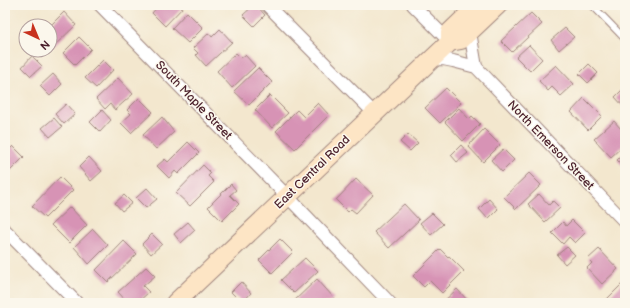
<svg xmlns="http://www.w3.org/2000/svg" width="630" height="308" viewBox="0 0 630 308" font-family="'Balsamiq Sans',sans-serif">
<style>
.building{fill:#d793b5}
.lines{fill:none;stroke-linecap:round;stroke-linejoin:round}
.service-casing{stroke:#9e837c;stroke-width:8}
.minor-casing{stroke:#9e837c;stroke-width:14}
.secondary-casing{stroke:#9e837c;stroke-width:20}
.service{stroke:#fff;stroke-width:6}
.minor{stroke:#fff;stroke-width:12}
.secondary{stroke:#fde5c5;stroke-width:18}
.labels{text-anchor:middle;stroke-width:3;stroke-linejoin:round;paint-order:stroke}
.street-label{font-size:12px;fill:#4a1f2b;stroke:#fbf7ec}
</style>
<rect width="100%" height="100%" fill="#fbf7ec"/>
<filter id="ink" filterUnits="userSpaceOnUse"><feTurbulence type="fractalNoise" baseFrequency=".025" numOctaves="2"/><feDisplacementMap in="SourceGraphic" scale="8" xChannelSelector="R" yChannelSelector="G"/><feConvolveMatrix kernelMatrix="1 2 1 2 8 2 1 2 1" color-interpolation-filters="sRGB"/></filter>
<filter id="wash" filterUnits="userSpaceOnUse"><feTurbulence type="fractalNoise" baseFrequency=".012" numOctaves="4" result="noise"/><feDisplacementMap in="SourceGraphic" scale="16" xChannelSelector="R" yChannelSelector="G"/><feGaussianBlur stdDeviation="0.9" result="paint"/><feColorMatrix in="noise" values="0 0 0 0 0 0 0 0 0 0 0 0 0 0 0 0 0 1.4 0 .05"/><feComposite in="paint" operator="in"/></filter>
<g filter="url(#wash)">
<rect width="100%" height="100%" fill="#f3e7ce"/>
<g id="blocks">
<g class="building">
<polygon points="159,5 185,5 165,26 152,13"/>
<polygon points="254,5 256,5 265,15 254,26 243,15"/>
<polygon points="64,12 76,25 53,47 50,44 50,26"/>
<polygon points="187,12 203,28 188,43 172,28"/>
<polygon points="531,13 542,24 512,52 501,41"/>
<polygon points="565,28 574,37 559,50 551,40"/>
<polygon points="220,29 232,42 206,66 196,55 198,53 193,48 209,33 212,37"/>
<polygon points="79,37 91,49 75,65 63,53"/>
<polygon points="529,45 542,59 530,71 516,57"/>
<polygon points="236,53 241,58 245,55 255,66 232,88 217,71"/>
<polygon points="32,56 42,66 31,76 22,67"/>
<polygon points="103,60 113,70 96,88 85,78"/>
<polygon points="589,64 598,73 588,83 579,74"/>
<polygon points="556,65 574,84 561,96 552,87 548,91 539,81"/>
<polygon points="258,68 272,82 249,105 234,91"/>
<polygon points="53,74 62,84 50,96 40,86"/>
<polygon points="118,78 133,94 115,110 110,104 105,109 96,99"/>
<polygon points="625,87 625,106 624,107 615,97"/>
<polygon points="446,88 461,103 440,123 425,108"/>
<polygon points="270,95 288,113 272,128 255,110"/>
<polygon points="139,98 153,112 131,133 121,123 131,114 127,110"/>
<polygon points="584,98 602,116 588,130 571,112"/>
<polygon points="318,103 329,115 295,149 276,131 297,110 304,117"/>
<polygon points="66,104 75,114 64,124 55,114"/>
<polygon points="459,108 469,119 472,116 480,124 463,141 445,122"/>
<polygon points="102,110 111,120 100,132 90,122"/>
<polygon points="162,117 174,132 156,149 143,135"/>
<polygon points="54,118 62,127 50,137 42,128"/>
<polygon points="614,121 621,129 625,125 625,144 611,157 594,139"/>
<polygon points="484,129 500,145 483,162 468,146"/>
<polygon points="408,134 418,143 410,151 400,142"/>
<polygon points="188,142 199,153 178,174 175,171 169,178 157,166 165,159 168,162"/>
<polygon points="461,145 468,153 457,162 451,155"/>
<polygon points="13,146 24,157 5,176 5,154"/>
<polygon points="503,149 514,160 502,172 491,160"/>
<polygon points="625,152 625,168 617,160"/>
<polygon points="89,157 102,171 91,181 79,167"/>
<polygon points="203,165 211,173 208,176 214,182 190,206 176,193"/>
<polygon points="529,173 541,185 516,209 504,197"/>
<polygon points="60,177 73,190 45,218 32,206"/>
<polygon points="356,179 373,195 356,213 351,209 348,212 336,200"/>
<polygon points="231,184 236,190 230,195 239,204 222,221 208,207"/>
<polygon points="147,188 157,199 146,208 136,198"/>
<polygon points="539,194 549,205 553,201 560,208 545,222 528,204"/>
<polygon points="124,195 132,203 122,211 115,203"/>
<polygon points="489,199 498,209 488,219 479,209"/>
<polygon points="404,204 419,220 389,248 374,232"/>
<polygon points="70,207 87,225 69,243 51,225"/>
<polygon points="432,213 443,224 431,235 420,223"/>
<polygon points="572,220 585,233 575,243 569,237 563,244 552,233 563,222 566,226"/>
<polygon points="188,222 195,230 181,243 174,234"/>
<polygon points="93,229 108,245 89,264 74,247"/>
<polygon points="152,234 162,244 151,254 142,244"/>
<polygon points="280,239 293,252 272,273 259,260"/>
<polygon points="124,241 137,254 108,282 96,270"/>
<polygon points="567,247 575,255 565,264 557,255"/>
<polygon points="440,249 448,257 449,256 464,271 442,293 430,281 424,287 413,276"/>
<polygon points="599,249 618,269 602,284 587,268 592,263 588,259"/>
<polygon points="305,258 318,271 294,293 281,280"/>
<polygon points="146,267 155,276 143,286 149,292 137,303 128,303 118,292"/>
<polygon points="317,279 334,298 329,303 292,303"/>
<polygon points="625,281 625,302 624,303 611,303 607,299"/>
<polygon points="241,282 251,293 242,303 231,292"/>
<polygon points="457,289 470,303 442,303"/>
</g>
</g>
</g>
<g filter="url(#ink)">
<use href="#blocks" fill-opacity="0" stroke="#9e837c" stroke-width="1"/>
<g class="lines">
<defs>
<polyline id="service" points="592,5 625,39"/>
<g id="minor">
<polyline points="100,5 287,196 390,303"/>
<polyline points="267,5 374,113"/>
<polyline points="413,5 450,42"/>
<polyline points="470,32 476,67"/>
<polyline points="430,60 443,59 453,61 476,67 625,222"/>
<polyline points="5,230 77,303"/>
</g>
<g id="secondary">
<polyline points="450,42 450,32 478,5"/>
<polyline points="175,303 450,42 461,40 498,5"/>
</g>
</defs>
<use href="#service" class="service-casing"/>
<use href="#minor" class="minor-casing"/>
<use href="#secondary" class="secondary-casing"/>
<use href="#service" class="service"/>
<use href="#minor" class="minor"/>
<use href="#secondary" class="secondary"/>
</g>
</g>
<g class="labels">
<g class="street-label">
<text transform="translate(194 100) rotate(46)" y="4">South Maple Street</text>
<text transform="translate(551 145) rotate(46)" y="4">North Emerson Street</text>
<text transform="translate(312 172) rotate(-44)" y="4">East Central Road</text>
</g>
</g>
<rect width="630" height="308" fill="none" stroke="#fbf7ec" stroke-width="20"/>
<g transform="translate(38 38) rotate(136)"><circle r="19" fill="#fbf7ec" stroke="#b4a19f"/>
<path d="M0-3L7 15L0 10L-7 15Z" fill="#c8321e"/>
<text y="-6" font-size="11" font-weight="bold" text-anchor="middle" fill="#4a1f2b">N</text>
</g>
</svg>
